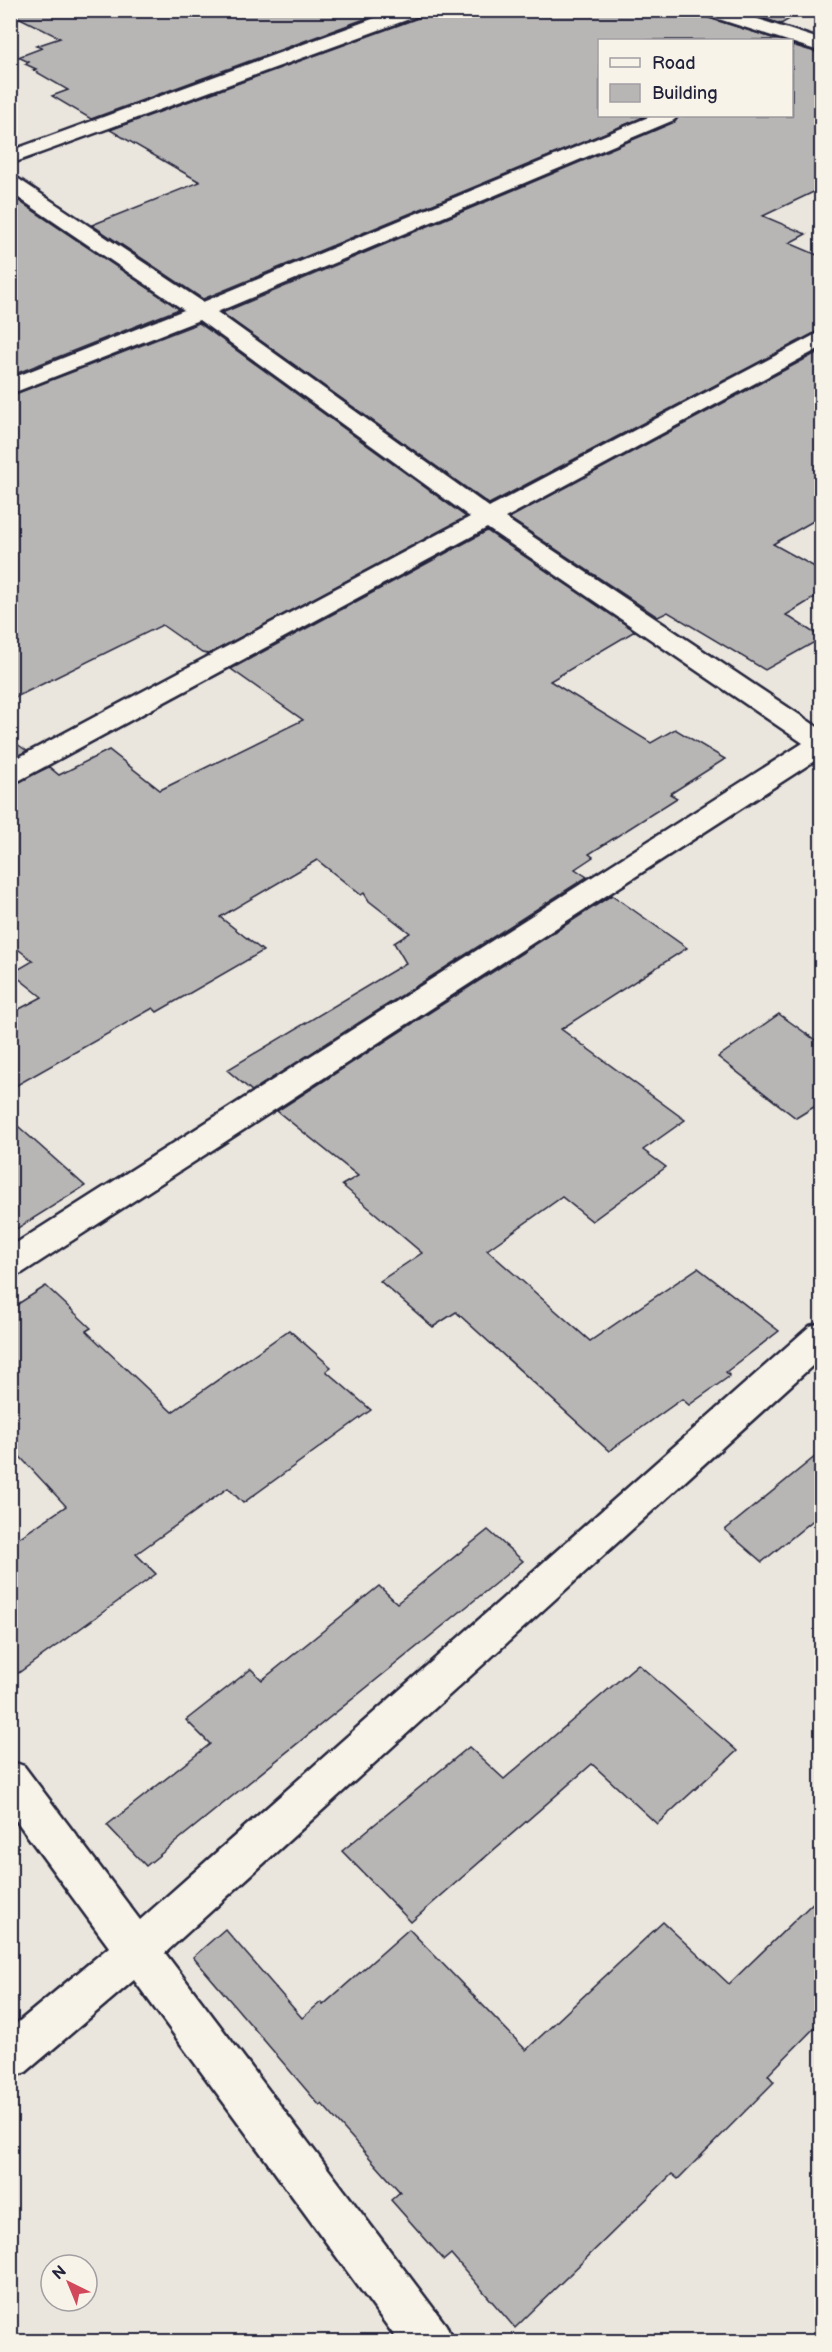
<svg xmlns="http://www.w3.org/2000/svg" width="832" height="2352" viewBox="0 0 832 2352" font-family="'Balsamiq Sans',sans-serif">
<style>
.building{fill:#b8b6b5;stroke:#22223b;stroke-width:1.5}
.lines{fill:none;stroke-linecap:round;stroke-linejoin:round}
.minor-casing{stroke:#22223b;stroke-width:5}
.minor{fill:#f7f3e8;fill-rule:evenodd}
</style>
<rect width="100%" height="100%" fill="#eae6de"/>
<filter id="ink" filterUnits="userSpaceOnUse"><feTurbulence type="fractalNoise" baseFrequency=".0167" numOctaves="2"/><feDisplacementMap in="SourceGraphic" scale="12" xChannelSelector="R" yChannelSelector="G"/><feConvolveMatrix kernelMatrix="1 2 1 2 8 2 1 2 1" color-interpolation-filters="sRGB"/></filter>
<g filter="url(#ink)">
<g class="building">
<polygon points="10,10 389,10 91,119 52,96 68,90 33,70 36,69 25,64 29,62 18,57 42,48 36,46 60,38 10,13"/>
<polygon points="427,10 699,10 702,16 779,40 600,40 600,116 646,116 203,299 92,225 200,182 110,130 424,16"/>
<polygon points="739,10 805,10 781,24"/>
<polygon points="792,45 822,54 822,188 763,216 806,234 789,243 822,257 822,329 489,504 222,313 675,122 679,116 792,116"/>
<polygon points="10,195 179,309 10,376"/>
<polygon points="199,323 466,517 209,654 202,653 162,625 10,700 10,396"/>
<polygon points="822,350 822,516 773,544 822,571 822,593 786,615 822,638 765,670 668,612 658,617 509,518"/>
<polygon points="487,531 635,631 550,681 651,743 675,729 725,759 670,794 677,798 589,854 593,857 575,869 587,877 252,1091 227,1070 406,963 394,943 410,933 369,901 364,893 361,895 317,860 220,917 263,951 157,1012 153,1008 10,1089 10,1014 42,997 12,973 33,961 10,943 10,785 49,767 59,775 109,750 160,790 303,720 231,669"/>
<polygon points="10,739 27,751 10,759"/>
<polygon points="612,895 687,948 561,1029 685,1120 643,1150 666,1167 592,1221 562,1197 487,1250 590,1341 698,1268 779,1331 726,1372 730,1376 689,1405 682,1399 609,1451 456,1312 433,1327 380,1281 422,1253 342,1185 358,1176 277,1111"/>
<polygon points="779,1014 822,1045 822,1102 796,1118 718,1057"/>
<polygon points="10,1119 85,1186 10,1233"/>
<polygon points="46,1286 91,1328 86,1331 172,1412 289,1330 331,1367 326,1371 371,1410 243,1503 228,1488 136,1554 156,1574 10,1679 10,1544 66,1506 10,1446 10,1309"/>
<polygon points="822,1451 822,1513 762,1562 725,1530"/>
<polygon points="488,1530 523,1561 146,1866 107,1825 210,1744 186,1720 251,1669 262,1680 379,1586 397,1603"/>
<polygon points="638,1664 737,1751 657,1824 592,1764 411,1922 342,1851 469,1747 504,1779"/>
<polygon points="822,1894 822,2020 768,2075 774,2082 678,2179 672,2174 515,2328 451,2254 444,2260 391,2200 400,2192 322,2104 320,2106 193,1957 225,1929 302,2018 321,2002 323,2005 409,1929 526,2050 663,1922 729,1984"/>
</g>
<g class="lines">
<defs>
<g id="minor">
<polygon points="397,10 425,10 423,14 10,164 10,151"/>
<polygon points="701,10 730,10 822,40 822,52 703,14"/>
<polygon points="651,116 677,116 674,120 217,312 489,507 822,331 822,347 505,518 822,730 822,756 22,1273 10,1277 10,1247 803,743 487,528 20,780 10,783 10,762 470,517 199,320 10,394 10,379 184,310 10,192 10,176 17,178 203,302"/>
<polygon points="822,1323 822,1357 165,1953 446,2325 453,2342 399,2342 134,1980 26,2072 10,2078 10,2029 109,1947 10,1812 10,1761 24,1766 140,1920 810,1326"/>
</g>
</defs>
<use href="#minor" class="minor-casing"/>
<use href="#minor" class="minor"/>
</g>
</g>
<rect width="832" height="2352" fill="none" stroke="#f7f3e8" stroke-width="36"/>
<rect x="18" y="18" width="796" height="2316" fill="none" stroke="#22223b" stroke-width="2" filter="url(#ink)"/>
<rect x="598" y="39" width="195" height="78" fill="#f7f3e8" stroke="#a29fa3" stroke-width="1.5"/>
<rect x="610" y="58" width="30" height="9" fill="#f7f3e8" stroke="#a29fa3" stroke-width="1.5"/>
<text x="652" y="69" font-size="18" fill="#22223b">Road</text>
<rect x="610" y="84" width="30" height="18" fill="#b8b6b5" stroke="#a29fa3" stroke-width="1.5"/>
<text x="652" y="99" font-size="18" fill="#22223b">Building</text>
<g transform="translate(69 2283) rotate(317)"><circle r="28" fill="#f7f3e8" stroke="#a29fa3" stroke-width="1.5"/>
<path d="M0-4.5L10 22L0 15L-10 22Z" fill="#d1495b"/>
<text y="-9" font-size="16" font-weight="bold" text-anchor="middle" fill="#22223b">N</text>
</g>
</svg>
